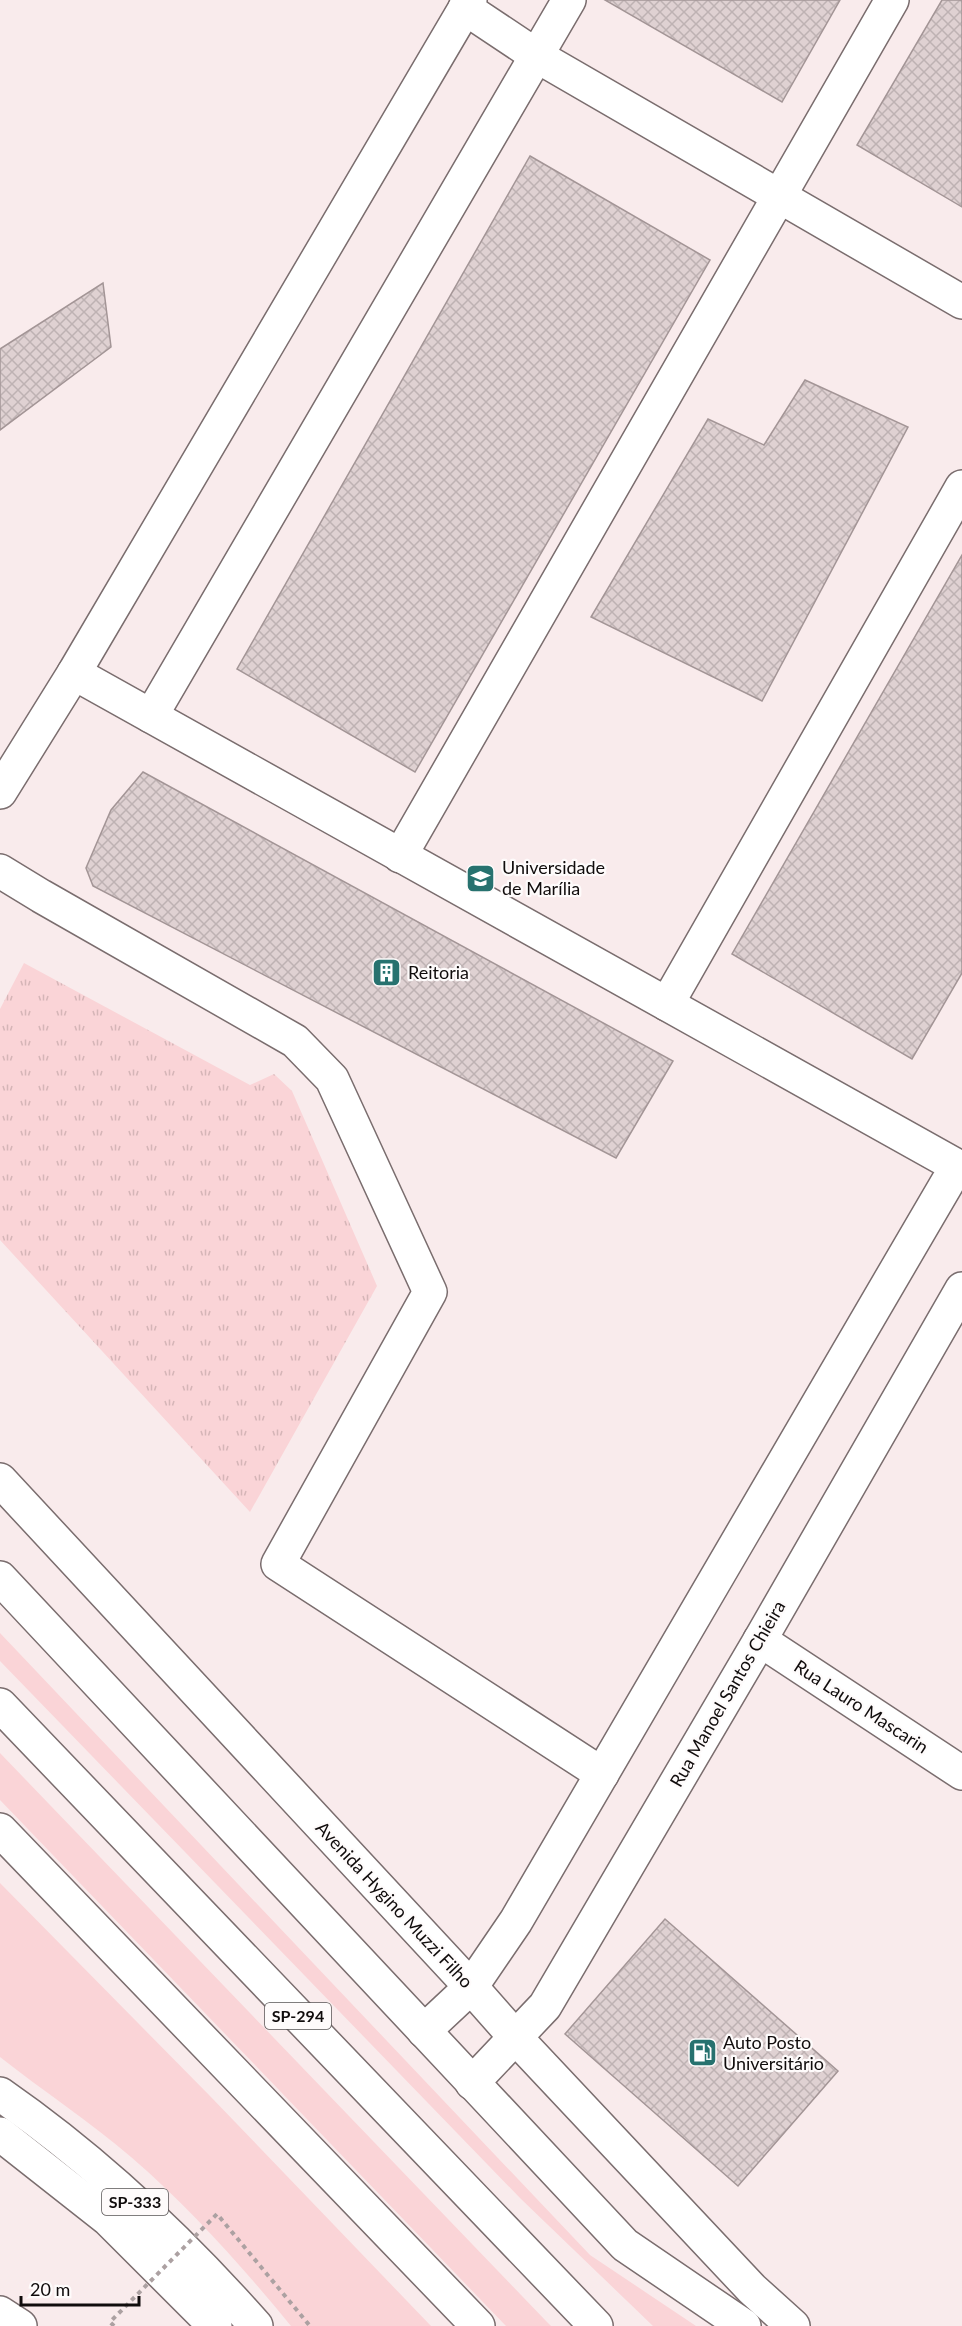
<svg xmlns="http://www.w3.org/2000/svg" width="962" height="2326" viewBox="0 0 962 2326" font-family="Lato,sans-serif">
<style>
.green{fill:#fad4d7}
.park{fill:url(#park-tufts)}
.building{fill:url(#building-cross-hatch);stroke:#a39596;stroke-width:1.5}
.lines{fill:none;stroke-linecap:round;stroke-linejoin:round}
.minor-casing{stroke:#7a6d6e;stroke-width:36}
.major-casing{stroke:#7a6d6e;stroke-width:36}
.highway-casing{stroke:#7a6d6e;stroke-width:36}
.minor{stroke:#fff;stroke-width:33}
.major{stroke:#fff;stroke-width:33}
.highway{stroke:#fff;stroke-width:33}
.path-bridge{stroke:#aca1a2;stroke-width:4;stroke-dasharray:4.5 4.5;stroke-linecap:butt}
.labels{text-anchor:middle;stroke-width:4.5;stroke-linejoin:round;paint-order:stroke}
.shield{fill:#fefbfb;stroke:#575454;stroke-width:1.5}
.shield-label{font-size:16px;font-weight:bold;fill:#100c0c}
.poi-label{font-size:18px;fill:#100c0c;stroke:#fefbfb;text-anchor:start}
.street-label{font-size:18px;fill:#100c0c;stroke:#fefbfb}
</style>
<defs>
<pattern id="park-tufts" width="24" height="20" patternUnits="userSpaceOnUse" patternTransform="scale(1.5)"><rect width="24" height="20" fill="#fad4d7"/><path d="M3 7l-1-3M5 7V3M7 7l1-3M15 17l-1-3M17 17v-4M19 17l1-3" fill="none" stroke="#d5b5b7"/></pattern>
<pattern id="building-cross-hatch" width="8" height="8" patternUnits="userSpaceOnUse" patternTransform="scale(1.5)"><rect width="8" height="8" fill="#dfd1d2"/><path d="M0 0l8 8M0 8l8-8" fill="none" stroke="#beb2b3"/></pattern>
</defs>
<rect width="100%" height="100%" fill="#f9ebec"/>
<g class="green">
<polygon points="0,1633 590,2255 696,2326 653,2326 521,2199 0,1661"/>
<polygon points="0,1753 547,2322 551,2326 506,2326 0,1800"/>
<path d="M 0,1883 L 210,2096 L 431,2326 L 291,2326 C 241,2265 190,2208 131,2157 C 89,2121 43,2091 0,2057 Z"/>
</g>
<polygon class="park" points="24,963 250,1085 274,1074 292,1091 377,1286 250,1512 0,1240 0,1009"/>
<g class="building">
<polygon points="605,0 840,0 782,102"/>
<polygon points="942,0 962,0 962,207 857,145"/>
<polygon points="530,156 710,260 415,772 237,669"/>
<polygon points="103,283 111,347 0,430 0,349"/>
<polygon points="805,380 908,427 762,701 591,617 708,419 764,445"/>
<polygon points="962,555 962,973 912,1059 732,954"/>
<polygon points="143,772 673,1061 616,1158 93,886 86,868 111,810"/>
<polygon points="665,1919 838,2071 738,2186 565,2034"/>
</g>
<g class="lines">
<defs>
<g id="minor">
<polyline points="465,8 537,56 962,302"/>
<polyline points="74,673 957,1166 516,1921 471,1987 424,2031"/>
<polyline points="151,716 569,0"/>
<polyline points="0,792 74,673 470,0"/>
<polyline points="400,856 892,0"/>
<polyline points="0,871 41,896 295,1041 332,1079 430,1292 278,1564 602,1774"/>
<polyline points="667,1004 962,487"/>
<polyline points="760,1640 962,1773"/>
<polyline points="472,2083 545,2006 760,1640 962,1289"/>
<polyline points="0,2313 20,2326"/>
</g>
<g id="major">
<polyline points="0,1480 471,1987 516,2038 752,2289 793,2326"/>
<polyline points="0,1578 625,2245 744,2326"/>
</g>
<g id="highway">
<polyline points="0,1705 596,2326"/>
<polyline points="0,1830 478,2326"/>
<path d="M 0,2094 C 95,2160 180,2240 256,2326"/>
<polyline points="0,2134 108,2219 215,2326"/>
</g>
</defs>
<use href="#minor" class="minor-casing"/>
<use href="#major" class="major-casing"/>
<use href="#highway" class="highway-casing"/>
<use href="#minor" class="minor"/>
<use href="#major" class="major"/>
<use href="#highway" class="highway"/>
<polyline class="path-bridge" points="114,2326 110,2322 217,2214 310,2326"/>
</g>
<defs>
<symbol id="university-square" viewBox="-11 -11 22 22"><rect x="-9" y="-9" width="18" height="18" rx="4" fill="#27726f" stroke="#fefbfb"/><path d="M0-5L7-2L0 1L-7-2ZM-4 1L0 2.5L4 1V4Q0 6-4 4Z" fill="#fff"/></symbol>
<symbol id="building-square" viewBox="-11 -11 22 22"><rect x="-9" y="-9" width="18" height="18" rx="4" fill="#27726f" stroke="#fefbfb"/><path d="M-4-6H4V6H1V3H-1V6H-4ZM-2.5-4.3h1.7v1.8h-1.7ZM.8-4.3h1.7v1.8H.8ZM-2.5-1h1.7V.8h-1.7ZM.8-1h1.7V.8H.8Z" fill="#fff"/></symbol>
<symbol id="fuel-square" viewBox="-11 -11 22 22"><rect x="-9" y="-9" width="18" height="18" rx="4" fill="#27726f" stroke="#fefbfb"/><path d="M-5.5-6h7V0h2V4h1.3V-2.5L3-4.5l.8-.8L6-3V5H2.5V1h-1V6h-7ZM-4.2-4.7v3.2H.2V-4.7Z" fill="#fff"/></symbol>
</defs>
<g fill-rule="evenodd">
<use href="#university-square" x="464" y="862" width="33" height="33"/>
<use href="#building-square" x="370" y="956" width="33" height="33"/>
<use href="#fuel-square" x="686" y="2036" width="33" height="33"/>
</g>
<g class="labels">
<g class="shield">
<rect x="265" y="2003" width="66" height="26" rx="4.5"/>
<rect x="102" y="2189" width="66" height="26" rx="4.5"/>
</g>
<g class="shield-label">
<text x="298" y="2022">SP-294</text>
<text x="135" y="2208">SP-333</text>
</g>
<g class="poi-label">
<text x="502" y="874">Universidade<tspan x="502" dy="21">de Marília</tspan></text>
<text x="408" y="979">Reitoria</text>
<text x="723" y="2049">Auto Posto<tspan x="723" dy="21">Universitário</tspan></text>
</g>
<g class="street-label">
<text transform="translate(728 1694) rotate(-60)" y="6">Rua Manoel Santos Chieira</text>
<text transform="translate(861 1707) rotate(33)" y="6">Rua Lauro Mascarin</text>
<text transform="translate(394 1905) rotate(47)" y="6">Avenida Hygino Muzzi Filho</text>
</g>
</g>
<path d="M21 2296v9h118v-9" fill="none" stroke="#100c0c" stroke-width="3"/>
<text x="30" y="2296" font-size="18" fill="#100c0c" stroke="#fefbfb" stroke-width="4.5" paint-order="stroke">20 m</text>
</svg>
